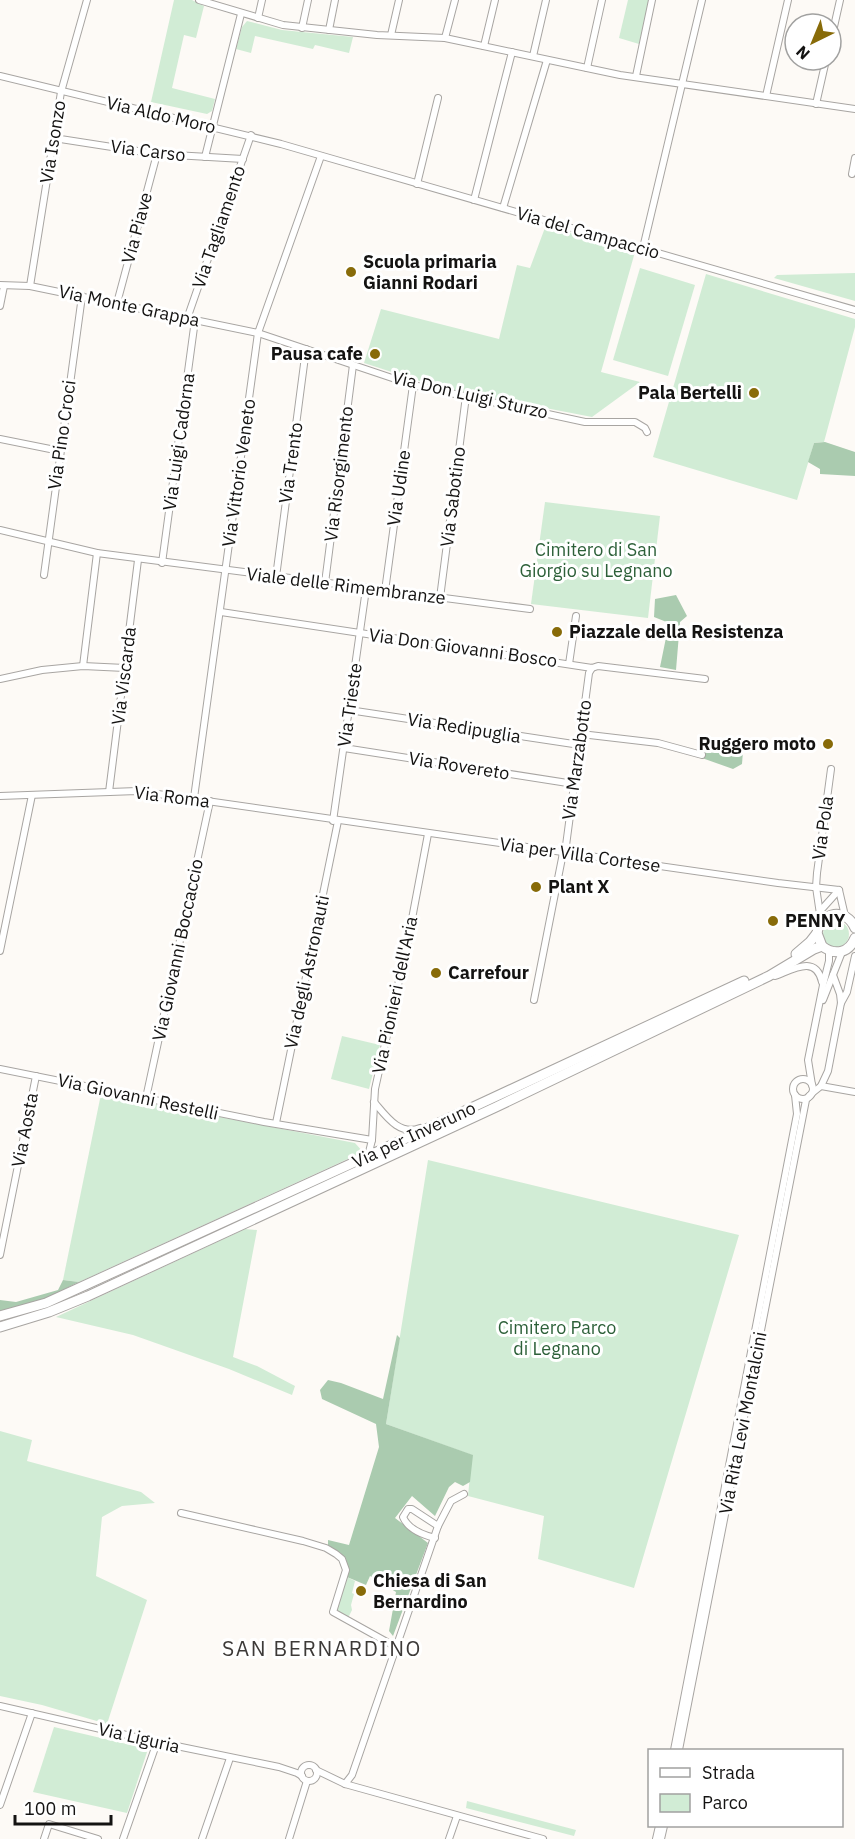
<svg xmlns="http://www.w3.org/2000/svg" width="855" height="1839" viewBox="0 0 855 1839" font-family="'IBM Plex Sans',sans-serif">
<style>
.green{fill:#d1ecd5}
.forest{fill:#aacbaf}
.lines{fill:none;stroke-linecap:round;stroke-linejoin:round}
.minor-casing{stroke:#a8a5a2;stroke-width:8}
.primary-casing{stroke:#a8a5a2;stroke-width:11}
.minor{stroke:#fff;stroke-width:6}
.primary{stroke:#fff;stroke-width:9}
.poi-dot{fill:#886b09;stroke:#fff;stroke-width:2}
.labels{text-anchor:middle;stroke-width:6;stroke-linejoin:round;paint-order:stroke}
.street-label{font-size:18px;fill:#141312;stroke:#fff}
.poi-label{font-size:18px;font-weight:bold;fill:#141312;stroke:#fff;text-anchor:start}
.park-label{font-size:18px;fill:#2d6039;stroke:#fff}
.quarter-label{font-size:21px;letter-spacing:1.5px;fill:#3d3a38;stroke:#fff}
</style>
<rect width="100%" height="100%" fill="#fdfaf6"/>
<g class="green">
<polygon points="174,0 192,0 204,6 196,38 184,35 172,88 215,99 212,111 207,114 151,102"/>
<polygon points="628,0 649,0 639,44 619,38"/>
<polygon points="247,21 282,30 353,37 349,53 315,45 313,49 255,36 251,53 236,49 242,27"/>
<polygon points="546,225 635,252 601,372 640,382 592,417 438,387 364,363 381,309 499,339 517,265 530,268"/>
<polygon points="640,268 695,285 668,376 613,360"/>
<polygon points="855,273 855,301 774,278 777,275"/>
<polygon points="706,274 855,319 855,327 824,442 814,443 797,500 653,457"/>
<polygon points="545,502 660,516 648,618 531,604"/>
<circle cx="836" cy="934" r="13"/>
<polygon points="342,1036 380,1045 369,1089 331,1079"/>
<polygon points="101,1094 355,1143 363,1152 79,1282 63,1280"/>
<polygon points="428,1160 739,1235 634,1588 538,1559 544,1516 468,1496 472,1455 386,1424"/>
<polygon points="245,1229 257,1230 233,1357 257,1366 295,1386 292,1395 229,1369 133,1335 56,1317"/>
<polygon points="0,1431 32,1440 27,1461 141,1492 155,1503 122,1506 102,1517 96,1576 147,1600 107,1724 42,1705 0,1696"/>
<polygon points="347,1577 355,1581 352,1593 354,1594 351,1605 352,1610 347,1620 335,1614"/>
<polygon points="54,1727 148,1749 127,1813 33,1792"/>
<polygon points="467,1801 576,1830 574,1836 466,1808"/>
</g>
<g class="forest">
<polygon points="825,442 855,452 855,476 820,474 820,469 808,462 814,443"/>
<polygon points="676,595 687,616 680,622 676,670 660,667 669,623 654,617 655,599"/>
<polygon points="706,741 743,751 742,764 733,769 702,758 699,749"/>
<polygon points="63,1280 79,1282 44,1299 0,1311 0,1300 16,1302 58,1290"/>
<path d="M 397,1335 L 400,1338 L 386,1424 L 473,1455 L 470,1482 L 463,1486 L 455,1482 L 449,1487 L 435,1516 L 412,1496 L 395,1518 L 428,1543 L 393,1636 L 389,1631 L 396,1592 L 370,1576 L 366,1585 L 347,1577 C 350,1559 342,1554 328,1545 L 328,1540 L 349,1545 L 379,1447 L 376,1424 L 322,1399 L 320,1390 L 328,1380 L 341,1383 L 383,1399 Z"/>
</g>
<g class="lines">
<defs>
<g id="minor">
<polyline points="199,0 283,25 377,35 445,38 620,75 855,109"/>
<polyline points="258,18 262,0"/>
<polyline points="302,28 308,0"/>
<polyline points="329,30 335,0"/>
<polyline points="391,35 399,0"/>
<polyline points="445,38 455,0"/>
<polyline points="831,40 840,0"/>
<polyline points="484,46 495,0"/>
<polyline points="533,56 546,0"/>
<polyline points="587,68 602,0"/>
<polyline points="0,76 281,144 855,310"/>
<polyline points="636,76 652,0"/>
<polyline points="766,96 788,0"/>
<polyline points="816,104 826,60"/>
<polyline points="54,138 157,154 243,159"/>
<polyline points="205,157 241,14"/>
<polyline points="852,174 855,158"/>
<polyline points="417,184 438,98"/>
<polyline points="474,200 512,52"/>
<polyline points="503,208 547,60"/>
<polyline points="643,248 702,0"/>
<polyline points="0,285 30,286 258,333 413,385 585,422 635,422 645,428 647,432"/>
<polyline points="30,286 61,92 87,0"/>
<polyline points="117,303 157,154"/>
<polyline points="0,306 4,286"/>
<polyline points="187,319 251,135"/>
<polyline points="0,439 60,451"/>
<polyline points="0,530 97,553 530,609"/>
<polyline points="162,563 195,320"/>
<polyline points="44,575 82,296"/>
<polyline points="276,577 306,349"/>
<polyline points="325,583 353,365"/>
<polyline points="385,591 413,385"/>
<polyline points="440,598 466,396"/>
<polyline points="221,612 592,668 598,666 705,679"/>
<polyline points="569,664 576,616"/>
<polyline points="83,666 97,553"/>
<polyline points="0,679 42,670 83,666 125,668"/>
<polyline points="349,710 580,745"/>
<polyline points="581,734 658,743 702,755"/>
<polyline points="344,748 574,784"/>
<polyline points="109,792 138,560"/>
<polyline points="0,796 137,791 778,883 839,890 845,916"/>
<polyline points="194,798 258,333 321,156"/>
<polyline points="333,821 366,589"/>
<polyline points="565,853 589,673 592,668"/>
<polyline points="821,910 839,890"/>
<polyline points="821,921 816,887 817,873 831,769"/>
<polyline points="0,951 32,795"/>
<path d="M 775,976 C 792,970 816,954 822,982"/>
<polyline points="534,1000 563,853"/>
<polyline points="823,1000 842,952"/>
<polyline points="841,1003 847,992 855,956"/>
<polyline points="0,1069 264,1122 372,1140"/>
<circle cx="803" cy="1089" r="10"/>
<polyline points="812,1085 808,1060 823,985 829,961 829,951"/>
<polyline points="821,1086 855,1092"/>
<polyline points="811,1094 821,1086 828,1071 841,1003 840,994 833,975"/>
<polyline points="146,1098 210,801"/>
<path d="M 374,1102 C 386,1116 399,1136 420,1128"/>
<polyline points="276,1123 338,821"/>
<polyline points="368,1156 372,1140 375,1089 408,940 428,834"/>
<polyline points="0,1255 36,1076"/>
<polyline points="181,1513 303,1541 326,1548 336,1554 342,1559 346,1570 333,1612 396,1647"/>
<path d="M 435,1538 C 423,1535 408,1529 403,1517 L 408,1509 L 412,1509 L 438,1526"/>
<polyline points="0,1706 157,1742 279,1767 297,1773 302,1776"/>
<polyline points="674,1750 797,1114 795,1095"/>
<polyline points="679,1750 806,1100 809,1096"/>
<circle cx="309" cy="1773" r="8"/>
<polyline points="316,1770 345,1784 543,1839"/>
<polyline points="345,1784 352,1775 438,1526 451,1501 464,1494"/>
<polyline points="0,1805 32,1713"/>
<polyline points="44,1839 49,1824 98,1839"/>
<polyline points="123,1839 157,1742"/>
<polyline points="202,1839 230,1758"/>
<polyline points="289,1839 307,1781"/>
<polyline points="449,1839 457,1816"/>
<polyline points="656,1839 659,1826"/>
<polyline points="661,1839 664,1826"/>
</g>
<g id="primary">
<path d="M 855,928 C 846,907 821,911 817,933 L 822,946 C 835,956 849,953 855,938"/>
<polyline points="796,954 810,942 817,933"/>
<polyline points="0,1316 46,1303 368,1156 744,981"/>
<polyline points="0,1327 49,1312 88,1296 496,1107 769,976 814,949 822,946"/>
</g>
</defs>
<use href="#minor" class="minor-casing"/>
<use href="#primary" class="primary-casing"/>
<use href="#minor" class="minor"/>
<use href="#primary" class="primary"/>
</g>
<g class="poi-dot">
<circle cx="351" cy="272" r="6"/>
<circle cx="375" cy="354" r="6"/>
<circle cx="754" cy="393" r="6"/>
<circle cx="557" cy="632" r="6"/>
<circle cx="828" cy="744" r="6"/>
<circle cx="536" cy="887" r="6"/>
<circle cx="773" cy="921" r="6"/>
<circle cx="436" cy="973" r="6"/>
<circle cx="361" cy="1591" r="6"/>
</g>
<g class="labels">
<g class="street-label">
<text transform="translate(161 115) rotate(13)" y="6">Via Aldo Moro</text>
<text transform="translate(53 142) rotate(-81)" y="6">Via Isonzo</text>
<text transform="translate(148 151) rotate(7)" y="6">Via Carso</text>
<text transform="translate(219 227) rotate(-71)" y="6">Via Tagliamento</text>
<text transform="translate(137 228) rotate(-75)" y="6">Via Piave</text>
<text transform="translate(588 233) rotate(16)" y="6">Via del Campaccio</text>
<text transform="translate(129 306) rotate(12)" y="6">Via Monte Grappa</text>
<text transform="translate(470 395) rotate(13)" y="6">Via Don Luigi Sturzo</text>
<text transform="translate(62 435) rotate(-82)" y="6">Via Pino Croci</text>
<text transform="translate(179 442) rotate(-82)" y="6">Via Luigi Cadorna</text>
<text transform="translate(291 463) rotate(-82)" y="6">Via Trento</text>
<text transform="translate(239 473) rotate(-82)" y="6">Via Vittorio Veneto</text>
<text transform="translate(339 474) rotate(-83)" y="6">Via Risorgimento</text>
<text transform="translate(399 488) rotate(-82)" y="6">Via Udine</text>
<text transform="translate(453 497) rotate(-83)" y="6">Via Sabotino</text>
<text transform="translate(346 586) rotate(7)" y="6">Viale delle Rimembranze</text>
<text transform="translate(463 648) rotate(8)" y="6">Via Don Giovanni Bosco</text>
<text transform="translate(124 676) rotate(-83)" y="6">Via Viscarda</text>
<text transform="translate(350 705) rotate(-82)" y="6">Via Trieste</text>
<text transform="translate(464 728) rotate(9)" y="6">Via Redipuglia</text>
<text transform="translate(577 760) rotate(-82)" y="6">Via Marzabotto</text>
<text transform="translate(459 766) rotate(9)" y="6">Via Rovereto</text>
<text transform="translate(172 797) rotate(7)" y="6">Via Roma</text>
<text transform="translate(823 828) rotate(-82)" y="6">Via Pola</text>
<text transform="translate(580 855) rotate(8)" y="6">Via per Villa Cortese</text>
<text transform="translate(178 950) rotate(-78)" y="6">Via Giovanni Boccaccio</text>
<text transform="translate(307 972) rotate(-78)" y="6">Via degli Astronauti</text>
<text transform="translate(395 995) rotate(-78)" y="6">Via Pionieri dell'Aria</text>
<text transform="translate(138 1097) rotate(12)" y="6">Via Giovanni Restelli</text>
<text transform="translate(25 1130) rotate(-79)" y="6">Via Aosta</text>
<text transform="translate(414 1135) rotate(-25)" y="6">Via per Inveruno</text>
<text transform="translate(743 1423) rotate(-79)" y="6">Via Rita Levi Montalcini</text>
<text transform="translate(139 1738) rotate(13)" y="6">Via Liguria</text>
</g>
<g class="poi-label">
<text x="363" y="268">Scuola primaria<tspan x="363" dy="21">Gianni Rodari</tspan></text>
<text x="363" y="360" text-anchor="end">Pausa cafe</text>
<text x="742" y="399" text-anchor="end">Pala Bertelli</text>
<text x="569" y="638">Piazzale della Resistenza</text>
<text x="816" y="750" text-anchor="end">Ruggero moto</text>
<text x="548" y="893">Plant X</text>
<text x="785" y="927">PENNY</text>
<text x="448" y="979">Carrefour</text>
<text x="373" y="1587">Chiesa di San<tspan x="373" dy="21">Bernardino</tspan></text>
</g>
<g class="park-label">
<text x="596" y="556">Cimitero di San<tspan x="596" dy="21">Giorgio su Legnano</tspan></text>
<text x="557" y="1334">Cimitero Parco<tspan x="557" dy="21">di Legnano</tspan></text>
</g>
<g class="quarter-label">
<text x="322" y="1656">SAN BERNARDINO</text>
</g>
</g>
<rect x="648" y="1749" width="195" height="78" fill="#ffffff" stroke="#a1a1a0" stroke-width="1.5"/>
<rect x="660" y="1768" width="30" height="9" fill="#ffffff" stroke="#a1a1a0" stroke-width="1.5"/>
<text x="702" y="1779" font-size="18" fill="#141312">Strada</text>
<rect x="660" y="1794" width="30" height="18" fill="#d1ecd5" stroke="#a1a1a0" stroke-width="1.5"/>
<text x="702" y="1809" font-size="18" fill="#141312">Parco</text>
<g transform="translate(813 42) rotate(223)"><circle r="28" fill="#ffffff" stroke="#a1a1a0" stroke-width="1.5"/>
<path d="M0-4.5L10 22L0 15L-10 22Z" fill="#886b09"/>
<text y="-9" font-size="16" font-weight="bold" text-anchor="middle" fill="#141312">N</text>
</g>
<path d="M15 1815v9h96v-9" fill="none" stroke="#141312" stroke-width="3"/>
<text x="24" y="1815" font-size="18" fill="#141312" stroke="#ffffff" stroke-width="4.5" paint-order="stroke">100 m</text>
</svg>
